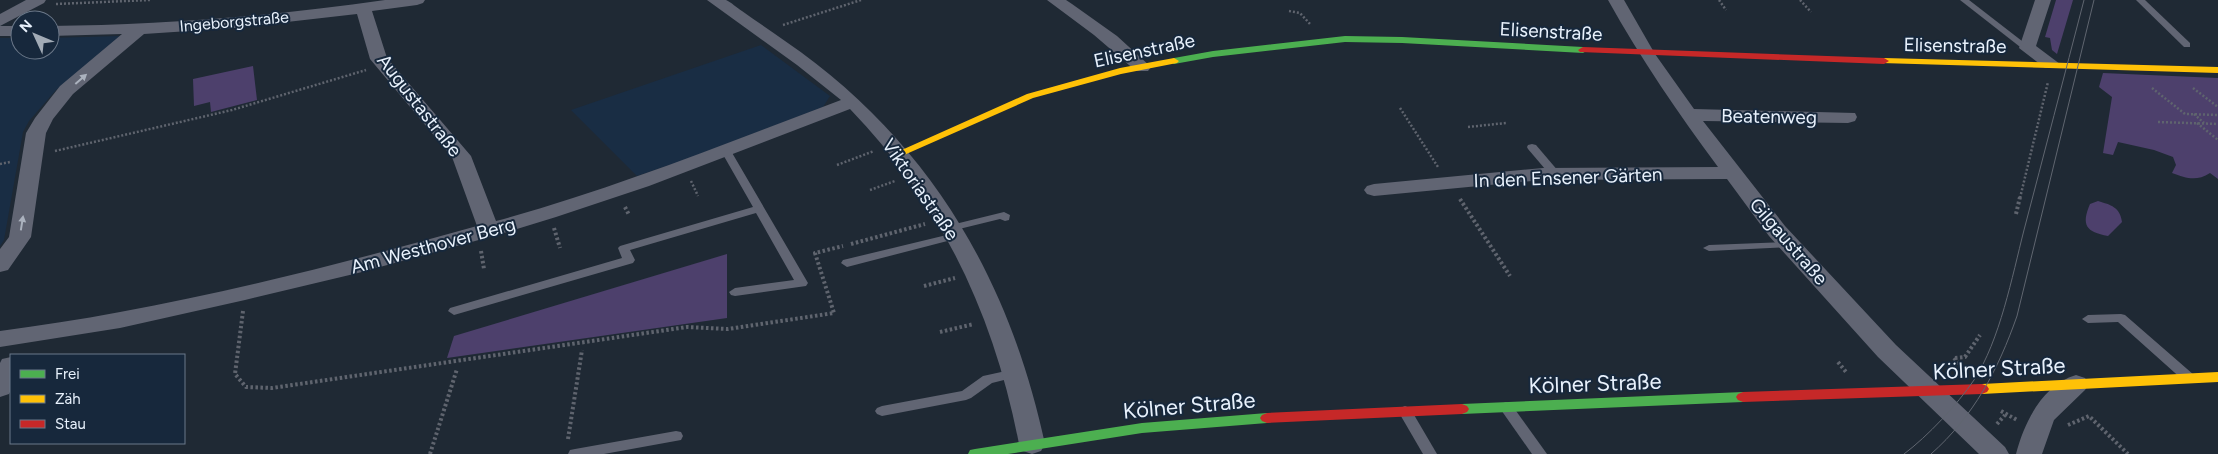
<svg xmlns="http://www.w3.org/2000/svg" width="2218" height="454" viewBox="0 0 2218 454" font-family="Figtree,sans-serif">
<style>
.built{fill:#192d44}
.green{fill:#4d406c}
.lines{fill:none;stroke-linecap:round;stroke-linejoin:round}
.path-far1{stroke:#5f646e;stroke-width:2.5;stroke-dasharray:2 2;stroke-linecap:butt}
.path{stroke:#5f646e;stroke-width:4;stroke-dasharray:2.5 2.5;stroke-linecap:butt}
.lane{fill:#616573;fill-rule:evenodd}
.street{fill:#616573;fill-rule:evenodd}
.fast{fill:#4caf50;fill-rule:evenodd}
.slow{fill:#ffc107;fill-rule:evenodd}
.jam{fill:#c62828;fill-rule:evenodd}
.tram{stroke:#606670;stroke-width:1}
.oneway{fill:#abb2be}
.labels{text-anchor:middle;stroke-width:4;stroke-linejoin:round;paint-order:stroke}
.far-street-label{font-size:16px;fill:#e8f1fc;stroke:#17283c}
.street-label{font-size:19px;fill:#e8f1fc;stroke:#17283c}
.near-street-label{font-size:22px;fill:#e8f1fc;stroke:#17283c}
</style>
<rect width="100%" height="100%" fill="#1f2934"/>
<g class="built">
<polygon points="120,36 56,90 29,121 23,132 4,240 0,246 0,38 20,38 20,50 50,50 50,38"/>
<polygon points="761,45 830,96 823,107 690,158 637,176 571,110"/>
</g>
<g class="green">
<polygon points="2056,0 2073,0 2057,54 2052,50 2050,38 2045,37"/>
<polygon points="253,66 257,100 211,112 210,102 194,106 193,79"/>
<path d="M 2103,73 L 2218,78 L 2218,179 L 2210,173 C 2196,182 2186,178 2172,173 L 2176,165 L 2173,157 L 2154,150 L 2118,142 L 2113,155 L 2103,153 L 2112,97 L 2099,87 Z"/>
<path d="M 2098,201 C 2111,205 2120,207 2122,222 L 2108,236 C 2086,232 2081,225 2090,204 Z"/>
<polygon points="727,254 727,318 447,358 454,336"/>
</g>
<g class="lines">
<g class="path-far1">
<polyline points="1719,0 1726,10"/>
<polyline points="1800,0 1811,12"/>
<polyline points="56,4 150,0"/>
<polyline points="1289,11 1300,13 1310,24"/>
<polyline points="783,25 861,0"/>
<polyline points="2152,88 2185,114 2218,115"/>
<polyline points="2193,88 2218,107"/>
<polyline points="1400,108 1438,167"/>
<polyline points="2194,114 2204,123"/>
<polyline points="2158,122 2218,124"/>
<polyline points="2197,123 2218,140"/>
<polyline points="1468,127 1506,123"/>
<polyline points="55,151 232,110 366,70"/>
<polyline points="0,164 10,162"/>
<polyline points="837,165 874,151"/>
<polyline points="691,181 698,196"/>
<polyline points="870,190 895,181"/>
<polyline points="2020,198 2048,82"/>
</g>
<g class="path">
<polyline points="1460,199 1510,276"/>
<polyline points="625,207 629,215"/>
<polyline points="2016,214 2020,197"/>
<polyline points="554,228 560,248"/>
<polyline points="851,244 925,224"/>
<polyline points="481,251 484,269"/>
<polyline points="924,286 955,278"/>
<polyline points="243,311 235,374 246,387 272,388 687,327 728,329 834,313 815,253 843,246"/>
<polyline points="940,332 974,324"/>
<polyline points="1954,358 1962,367"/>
<polyline points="1955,358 1965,357 1980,335"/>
<polyline points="1838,362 1846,372"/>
<polyline points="2001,411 2017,420"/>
<polyline points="1997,424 2005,415"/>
<polyline points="2068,425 2089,416 2128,454"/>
<polyline points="568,439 582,350"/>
<polyline points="430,454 457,369"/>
</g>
<g class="lane">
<polygon points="1960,0 1969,0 2031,48 2030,50 2024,50"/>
<polygon points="2136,0 2145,0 2190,43 2190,47 2184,47"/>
<polygon points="1532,144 1536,145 1559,172 1560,174 1559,176 1551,176 1528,149 1527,147 1528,145"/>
<polygon points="726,148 731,151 808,283 806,286 735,296 731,295 729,292 735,288 794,280 756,213 630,250 635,260 633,263 454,315 448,311 450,308 622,258 618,248 620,246 753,207 721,151"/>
<polygon points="1004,212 1010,215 1009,220 1005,221 1000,219 951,231 945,228 947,226"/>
<polygon points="955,233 961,236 959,238 847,267 841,263 843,260"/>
<polygon points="1789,242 1793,243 1795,245 1793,247 1709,251 1703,248 1709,245"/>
<polygon points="2121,314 2125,315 2194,375 2196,378 2194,381 2184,381 2118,322 2088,323 2082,319 2088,315"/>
<polygon points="1015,369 1020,370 1022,373 1020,376 992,383 971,398 966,400 882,416 877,414 875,411 877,408 882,406 962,391 983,376"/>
<polygon points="1506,402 1511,404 1547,454 1532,454 1499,407 1501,404"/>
<polygon points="1405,406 1410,408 1437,454 1423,454 1398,411 1400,408"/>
<polygon points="676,431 681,432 683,436 681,440 604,454 568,454 570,450 575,449"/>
</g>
<g class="street">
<polygon points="26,0 46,0 44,3 0,26 0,14"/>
<path d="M 385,0 L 425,0 L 423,3 L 417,5 L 372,11 L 387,58 L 471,156 L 496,221 C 614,189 727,143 841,100 L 797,65 L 707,0 C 713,0 721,0 726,0 C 731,2 737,8 742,11 C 756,21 771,31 785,41 C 928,139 1009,277 1045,444 L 1041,451 L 1032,454 L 1023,451 L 1019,444 C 994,315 942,204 850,109 L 649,186 L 556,217 L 497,235 L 358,273 L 245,300 L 120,328 L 0,347 L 0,331 C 40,325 80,320 120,312 C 240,290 359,259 477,226 L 452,157 L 370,59 L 357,14 L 234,28 L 144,34 L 73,94 L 53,119 L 46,133 L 31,237 L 8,270 L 0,272 L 0,249 L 9,237 L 26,133 L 35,118 L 60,86 L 122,34 L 50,36 L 50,26 C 162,25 274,16 385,0 Z"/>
<polygon points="1047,0 1066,0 1072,4 1117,36 1151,67 1148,71 1136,71 1094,35"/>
<path d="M 1608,0 L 1624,0 L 1655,54 L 1694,109 L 1855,113 L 1857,117 L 1855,121 L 1848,123 L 1703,121 L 1785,226 L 1896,345 L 2005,447 L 2009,454 L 1979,454 L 1878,357 L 1769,236 L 1727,179 L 1543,180 L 1374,196 L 1367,194 L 1364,190 L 1367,186 L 1374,184 L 1543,168 L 1718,167 C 1678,113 1641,59 1608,0 Z"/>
<polygon points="2035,0 2051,0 2036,46 2060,64 2057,68 2045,68 2019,48"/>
<rect x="0" y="26" width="20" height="10"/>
<polygon points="11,357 11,390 9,394 0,397 0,363 2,359"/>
<path d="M 2076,375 L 2085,378 L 2089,384 L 2085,390 L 2054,420 L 2042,454 L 2016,454 C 2024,423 2042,385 2076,375 Z"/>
</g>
<g class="fast">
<polygon points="1345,36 1402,37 1583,47 1588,50 1583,53 1402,43 1345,42 1213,57 1174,64 1169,61 1174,58 1213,51"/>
<polygon points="1743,392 1748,394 1750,397 1748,400 1743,402 1462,414 1457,412 1455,409 1457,406 1462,404"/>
<polygon points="1267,413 1272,415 1274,418 1272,421 1267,423 1142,433 1008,454 968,454 970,450 975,449 1142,423"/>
</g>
<g class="slow">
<polygon points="1174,58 1179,61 1177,63 1121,74 1033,98 904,155 896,155 895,153 1027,94 1120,68"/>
<polygon points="1884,58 2218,67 2218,73 1881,63 1879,61"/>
<polygon points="2218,372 2218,382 1982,394 1977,392 1975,389 1977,386 1982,384"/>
</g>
<g class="jam">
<polygon points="1583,47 1884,58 1889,61 1884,64 1580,52 1578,50"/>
<polygon points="1982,384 1987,386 1989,389 1987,392 1982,394 1743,402 1738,400 1736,397 1738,394 1743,392"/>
<polygon points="1462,404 1467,406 1469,409 1467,412 1462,414 1267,423 1262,421 1260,418 1262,415 1267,413"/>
</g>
<g class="tram">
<path d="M 1904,454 C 1928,436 1957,405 1974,380 C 2000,340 2012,277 2024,230 C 2044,154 2064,77 2084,0"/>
<path d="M 1931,454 C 1974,416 1998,370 2017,316 L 2094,0"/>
</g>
</g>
<defs><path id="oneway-solid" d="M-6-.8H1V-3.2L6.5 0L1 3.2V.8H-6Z" transform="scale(1.25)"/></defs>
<g class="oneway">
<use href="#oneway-solid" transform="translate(81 79) rotate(-41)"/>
<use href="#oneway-solid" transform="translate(22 223) rotate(-81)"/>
</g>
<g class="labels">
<g class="far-street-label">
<text transform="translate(234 21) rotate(-5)" y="6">Ingeborgstraße</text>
</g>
<g class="street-label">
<text transform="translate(1551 31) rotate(3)" y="7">Elisenstraße</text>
<text transform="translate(1955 45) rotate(1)" y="7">Elisenstraße</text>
<text transform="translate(1144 50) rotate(-12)" y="7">Elisenstraße</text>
<text transform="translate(420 105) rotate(52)" y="7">Augustastraße</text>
<text transform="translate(1769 116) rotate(1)" y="7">Beatenweg</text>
<text transform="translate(1568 177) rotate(-2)" y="7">In den Ensener Gärten</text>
<text transform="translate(921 189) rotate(55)" y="7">Viktoriastraße</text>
<text transform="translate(1789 241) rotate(49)" y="7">Gilgaustraße</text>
<text transform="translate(433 245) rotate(-15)" y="7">Am Westhover Berg</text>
</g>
<g class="near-street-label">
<text transform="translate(1999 368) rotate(-3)" y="8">Kölner Straße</text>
<text transform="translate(1595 383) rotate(-2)" y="8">Kölner Straße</text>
<text transform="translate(1189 405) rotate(-5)" y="8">Kölner Straße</text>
</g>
</g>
<rect x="10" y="354" width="175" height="90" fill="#17283c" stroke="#6b7889"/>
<rect x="20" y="370" width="25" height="8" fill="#4caf50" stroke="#6b7889"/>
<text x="55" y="379" font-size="15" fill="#e8f1fc">Frei</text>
<rect x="20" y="395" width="25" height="8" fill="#ffc107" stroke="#6b7889"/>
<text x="55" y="404" font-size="15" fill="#e8f1fc">Zäh</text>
<rect x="20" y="420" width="25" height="8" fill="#c62828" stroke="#6b7889"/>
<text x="55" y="429" font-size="15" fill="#e8f1fc">Stau</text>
<g transform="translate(35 35) rotate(314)"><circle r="24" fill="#17283c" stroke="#6b7889"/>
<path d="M0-4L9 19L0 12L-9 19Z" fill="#a2abb6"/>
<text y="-8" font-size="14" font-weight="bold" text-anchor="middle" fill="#e8f1fc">N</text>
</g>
</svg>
